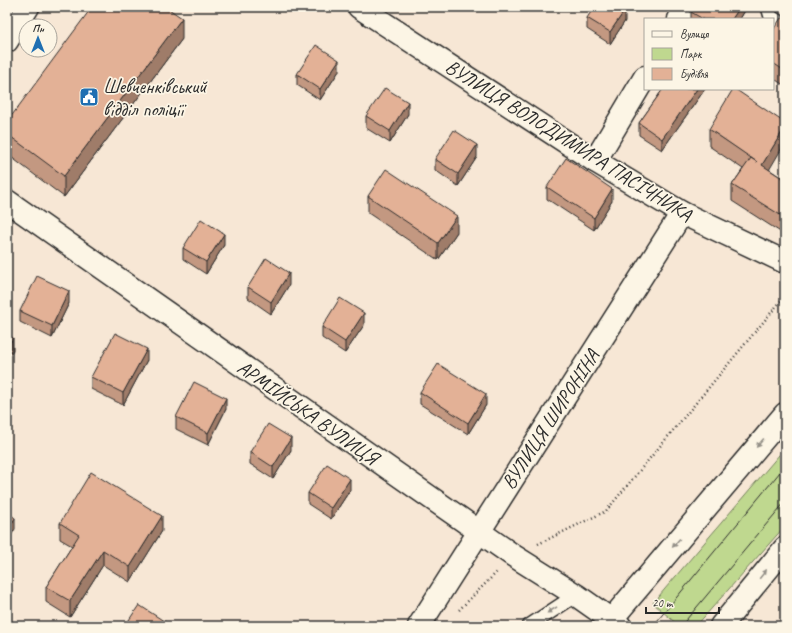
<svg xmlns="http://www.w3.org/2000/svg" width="792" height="633" viewBox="0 0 792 633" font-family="Caveat,sans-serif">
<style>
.green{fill:#bfd88f;stroke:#75825d}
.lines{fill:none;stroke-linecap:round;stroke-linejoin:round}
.service-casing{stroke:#2b2b2b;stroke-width:16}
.minor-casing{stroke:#2b2b2b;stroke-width:25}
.secondary-casing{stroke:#2b2b2b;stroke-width:25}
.path{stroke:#2b2b2b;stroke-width:2.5;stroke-dasharray:1 3;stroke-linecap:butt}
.service{stroke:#fcf5e5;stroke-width:13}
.minor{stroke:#fcf5e5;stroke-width:22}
.secondary{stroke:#fcf5e5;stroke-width:22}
.tram{stroke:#2b2b2b;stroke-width:1}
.wall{fill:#c39881;stroke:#2b2b2b}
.shaded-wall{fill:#9f7c69;stroke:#2b2b2b}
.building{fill:#e3b196;stroke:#2b2b2b}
.oneway{fill:#949088}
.labels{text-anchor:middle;stroke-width:3.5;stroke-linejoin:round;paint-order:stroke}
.poi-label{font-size:20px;fill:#2b2b2b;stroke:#fcf5e5;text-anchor:start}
.street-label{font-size:20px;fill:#2b2b2b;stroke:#fcf5e5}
</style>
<rect width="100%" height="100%" fill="#f7e7d5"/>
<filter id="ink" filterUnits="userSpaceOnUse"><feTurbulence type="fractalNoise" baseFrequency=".025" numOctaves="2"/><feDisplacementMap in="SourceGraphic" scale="8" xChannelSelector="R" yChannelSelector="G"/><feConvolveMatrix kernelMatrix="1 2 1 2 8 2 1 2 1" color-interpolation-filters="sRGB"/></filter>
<g filter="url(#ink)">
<polygon class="green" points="785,448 785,526 696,626 679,626 653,603"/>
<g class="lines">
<defs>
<g id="service">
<polyline points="768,7 771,17 785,26"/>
<polyline points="529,626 576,595"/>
</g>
<g id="minor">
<polyline points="359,7 595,161 682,213 785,262"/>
<polyline points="679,19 687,7"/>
<polyline points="7,41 28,7"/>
<polyline points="595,161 645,77"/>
<polyline points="7,201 514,556 576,595 620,626"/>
<polyline points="419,626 682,213"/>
</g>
<g id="secondary">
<polyline points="606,626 785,414"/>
<polyline points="721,626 785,548"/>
</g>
</defs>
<use href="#service" class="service-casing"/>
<use href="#minor" class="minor-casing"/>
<use href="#secondary" class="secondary-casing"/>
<g class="path">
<polyline points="538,544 606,511 785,296"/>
<polyline points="459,610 497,572"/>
</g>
<use href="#service" class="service"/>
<use href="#minor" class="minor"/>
<use href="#secondary" class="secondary"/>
<g class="tram">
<polyline points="653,626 785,466"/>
<polyline points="681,626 785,502"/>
</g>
</g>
<g class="wall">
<polygon points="694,7 747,7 740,19 691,19 691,12"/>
<polygon points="587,18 625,21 610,44 587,29"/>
<polygon points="785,18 785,86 773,78 773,30"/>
<polygon points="182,39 64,197 7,154 7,122"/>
<polygon points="339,71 320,100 297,85 297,74"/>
<polygon points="663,89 705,89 662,150 639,135 639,123"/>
<polygon points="408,114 390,143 366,128 366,116"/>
<polygon points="709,129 785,180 785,228 782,233 732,201 732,185 743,169 709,146"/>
<polygon points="477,157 458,186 435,170 435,159"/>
<polygon points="547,187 612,201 594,230 547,199"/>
<polygon points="368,196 457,232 438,260 368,213"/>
<polygon points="224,245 206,274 183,259 183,248"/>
<polygon points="289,285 271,314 248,298 248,287"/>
<polygon points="69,303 52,338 20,322 20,311"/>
<polygon points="364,325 345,353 322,338 322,327"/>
<polygon points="147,360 123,405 91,389 91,377"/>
<polygon points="420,392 486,405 468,434 420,404"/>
<polygon points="226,409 208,445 176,429 176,417"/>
<polygon points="291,450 273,479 250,464 250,452"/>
<polygon points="350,490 331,519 308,504 308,493"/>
<polygon points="60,523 162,531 130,582 103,565 70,617 46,602 46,587 72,546 60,539"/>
</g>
<g class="shaded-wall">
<polygon points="740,7 747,7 740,19 732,19"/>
<polygon points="625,10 625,21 610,44 610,32"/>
<polygon points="182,18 182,39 64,197 64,176"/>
<polygon points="339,60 339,71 320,100 320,89"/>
<polygon points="697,89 705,89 662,150 662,139"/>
<polygon points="408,102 408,114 390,143 390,131"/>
<polygon points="785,127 785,143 762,182 762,165"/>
<polygon points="477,145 477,157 458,186 458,174"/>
<polygon points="612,189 612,201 594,230 594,218"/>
<polygon points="785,211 785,228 782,233 782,216"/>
<polygon points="457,216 457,232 438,260 438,243"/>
<polygon points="224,234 224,245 206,274 206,262"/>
<polygon points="289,273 289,285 271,314 271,302"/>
<polygon points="69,291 69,303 52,338 52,326"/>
<polygon points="364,313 364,325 345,353 345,342"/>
<polygon points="13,338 13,350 7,359 7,348"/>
<polygon points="147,349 147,360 123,405 123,393"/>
<polygon points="486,394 486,405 468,434 468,423"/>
<polygon points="226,398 226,409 208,445 208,433"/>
<polygon points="291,438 291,450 273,479 273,467"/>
<polygon points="350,479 350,490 331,519 331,508"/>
<polygon points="162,516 162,531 130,582 130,567"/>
<polygon points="15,518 15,529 7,542 7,531"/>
<polygon points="103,550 103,565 70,617 70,601"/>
</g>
<g class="building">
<polygon points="92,7 166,7 182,18 64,176 7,134 7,122"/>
<polygon points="594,7 621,7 625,10 610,32 587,18"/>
<polygon points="694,7 740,7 732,19 703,19 691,12"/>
<polygon points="781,18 785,18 785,71 773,63 773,30"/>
<polygon points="316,45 339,60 320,89 297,74"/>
<polygon points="385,88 408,102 390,131 366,116"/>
<polygon points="663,89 697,89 662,139 639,123"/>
<polygon points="733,89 735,89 785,123 785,127 762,165 785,180 785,211 782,216 732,185 751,158 757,162 709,129"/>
<polygon points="454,130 477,145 458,174 435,159"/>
<polygon points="566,158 612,189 594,218 547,187"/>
<polygon points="386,169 457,216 438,243 368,196"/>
<polygon points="201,219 224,234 206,262 183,248"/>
<polygon points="266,258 289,273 271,302 248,287"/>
<polygon points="37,276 69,291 52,326 20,311"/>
<polygon points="340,298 364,313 345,342 322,327"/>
<polygon points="115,333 147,349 123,393 91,377"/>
<polygon points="7,334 13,338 7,348"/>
<polygon points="438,364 486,394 468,423 420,392"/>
<polygon points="194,382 226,398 208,433 176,417"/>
<polygon points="268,424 291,438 273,467 250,452"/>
<polygon points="327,464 350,479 331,508 308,493"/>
<polygon points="91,472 162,516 130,567 103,550 70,601 46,587 79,535 60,523"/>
<polygon points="7,512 15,518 7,531"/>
<polygon points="139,605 170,625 169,626 125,626"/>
</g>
<defs><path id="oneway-solid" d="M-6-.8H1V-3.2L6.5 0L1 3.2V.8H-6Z"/></defs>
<g class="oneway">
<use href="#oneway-solid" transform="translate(760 443) rotate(130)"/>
<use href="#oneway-solid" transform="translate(676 543) rotate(130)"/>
<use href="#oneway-solid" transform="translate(763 574) rotate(-51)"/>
<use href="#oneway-solid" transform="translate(552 610) rotate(148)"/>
</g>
</g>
<defs>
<symbol id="civic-square" viewBox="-11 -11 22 22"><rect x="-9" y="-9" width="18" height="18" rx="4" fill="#1f6fb2" stroke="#fcf5e5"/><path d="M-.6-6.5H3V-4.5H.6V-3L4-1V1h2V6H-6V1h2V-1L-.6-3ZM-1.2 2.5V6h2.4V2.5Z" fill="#fff"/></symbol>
</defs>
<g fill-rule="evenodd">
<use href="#civic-square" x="78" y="86" width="22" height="22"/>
</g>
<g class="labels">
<g class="poi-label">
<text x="103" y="93">Шевченківський<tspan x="103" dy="23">відділ поліції</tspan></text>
</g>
<g class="street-label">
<text transform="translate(569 140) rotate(32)" y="7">ВУЛИЦЯ ВОЛОДИМИРА ПАСІЧНИКА</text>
<text transform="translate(308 412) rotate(35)" y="7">АРМІЙСЬКА ВУЛИЦЯ</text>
<text transform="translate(550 419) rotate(-57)" y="7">ВУЛИЦЯ ШИРОНІНА</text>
</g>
</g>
<rect width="792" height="633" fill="none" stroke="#fcf5e5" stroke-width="24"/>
<rect x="12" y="12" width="768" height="609" fill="none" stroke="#2b2b2b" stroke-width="1.5" filter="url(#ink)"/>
<rect x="644" y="18" width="130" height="72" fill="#fcf5e5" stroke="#a8a49b"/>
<rect x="652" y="31" width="20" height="6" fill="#fcf5e5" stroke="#a8a49b"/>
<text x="680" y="38" font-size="12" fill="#2b2b2b">Вулиця</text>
<rect x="652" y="48" width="20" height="12" fill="#bfd88f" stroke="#a8a49b"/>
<text x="680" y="58" font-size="12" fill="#2b2b2b">Парк</text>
<rect x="652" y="68" width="20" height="12" fill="#e3b196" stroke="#a8a49b"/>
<text x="680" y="78" font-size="12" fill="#2b2b2b">Будівля</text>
<g transform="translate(38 38)"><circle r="19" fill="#fcf5e5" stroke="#a8a49b"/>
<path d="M0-3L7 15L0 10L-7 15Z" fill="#1f6fb2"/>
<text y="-6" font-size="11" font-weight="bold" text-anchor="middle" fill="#2b2b2b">Пн</text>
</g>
<path d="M646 607v6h73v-6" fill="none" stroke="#2b2b2b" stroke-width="2"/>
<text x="652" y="607" font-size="12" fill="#2b2b2b" stroke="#fcf5e5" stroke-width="3" paint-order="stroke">20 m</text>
</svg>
